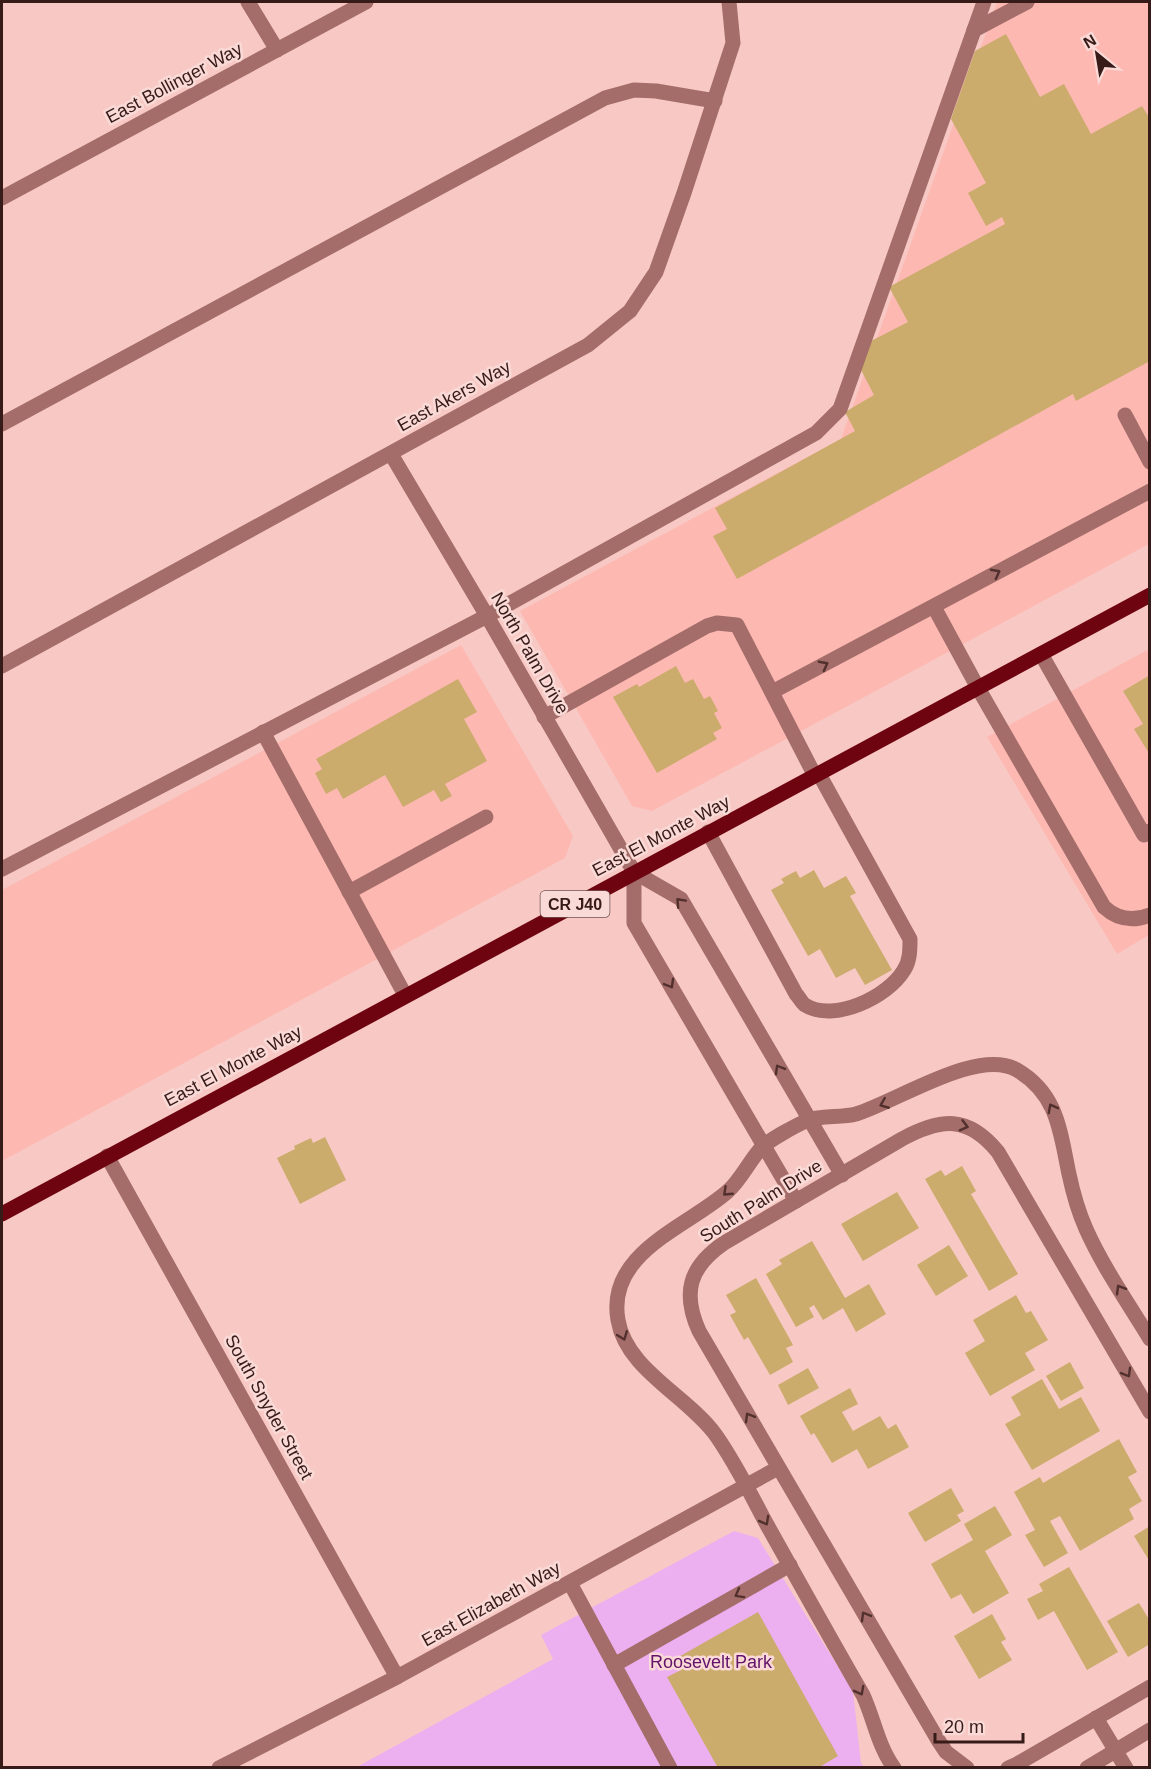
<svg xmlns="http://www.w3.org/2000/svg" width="1151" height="1769" viewBox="0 0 1151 1769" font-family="Helvetica,sans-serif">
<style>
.built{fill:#fdb8b2}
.green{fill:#ecb0f0}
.building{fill:#cbac6c}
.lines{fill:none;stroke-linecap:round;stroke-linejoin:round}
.minor{stroke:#a46d69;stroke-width:15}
.major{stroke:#6e0410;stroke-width:15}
.oneway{stroke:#52302d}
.labels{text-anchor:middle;stroke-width:5;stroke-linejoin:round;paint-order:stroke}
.shield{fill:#fadad7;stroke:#725452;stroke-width:1.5}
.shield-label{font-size:16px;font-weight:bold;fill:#371b19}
.street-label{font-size:18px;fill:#371b19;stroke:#fadad7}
.park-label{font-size:18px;fill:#621369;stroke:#fadad7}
</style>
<rect width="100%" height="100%" fill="#f8c9c4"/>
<g class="built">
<polygon points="997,2 1149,2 1149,544 652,811 632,806 520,611 841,439"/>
<polygon points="461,645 573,836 565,858 2,1161 2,890"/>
<polygon points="1149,649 1149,935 1117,954 987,737"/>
</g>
<polygon class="green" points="734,1531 758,1538 853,1691 861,1763 864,1767 355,1768 553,1659 541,1635"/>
<g class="building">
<polygon points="1006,34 1040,97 1064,84 1091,134 1142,106 1150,119 1150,361 1076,401 1073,394 737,579 713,536 727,529 715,508 855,431 845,412 874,395 861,370 871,341 908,322 889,287 1005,224 1002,217 986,226 968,193 986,183 951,119 975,51"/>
<polygon points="676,666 685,683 693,679 704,699 710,696 718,711 714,713 722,728 713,733 717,739 657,773 613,697 637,684 639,687"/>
<polygon points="1150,675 1150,755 1134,729 1143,724 1123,691"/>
<polygon points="458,679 477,712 464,719 487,761 445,784 452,796 441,802 434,790 403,807 385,775 343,799 337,788 326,794 315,773 322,769 316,759"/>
<polygon points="814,870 824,888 846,876 856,893 850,896 892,970 865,985 855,968 836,978 820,949 808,956 771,890 784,883 781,879 796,871 800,878"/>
<polygon points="325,1137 346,1180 300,1204 277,1158 295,1149 294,1146 311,1138 313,1143"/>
<polygon points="962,1166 976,1191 971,1194 1018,1274 989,1291 925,1179 941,1170 945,1176"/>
<polygon points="897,1192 919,1228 863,1261 841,1224"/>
<polygon points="812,1241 845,1298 869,1284 886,1314 856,1332 843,1308 823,1320 814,1305 809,1308 814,1317 796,1327 766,1274 782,1264 779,1260"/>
<polygon points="949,1245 968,1276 936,1296 917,1265"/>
<polygon points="756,1278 793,1345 786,1348 793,1362 770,1375 748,1337 744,1340 730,1315 736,1312 726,1295"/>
<polygon points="1016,1295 1026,1313 1031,1311 1048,1340 1025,1353 1035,1370 990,1396 965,1353 985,1341 973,1320"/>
<polygon points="1070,1362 1084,1388 1061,1401 1046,1376"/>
<polygon points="808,1368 819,1388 788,1405 778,1385"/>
<polygon points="1042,1379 1059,1409 1081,1397 1100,1431 1032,1470 1005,1424 1021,1415 1011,1397"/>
<polygon points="850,1388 858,1404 842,1412 853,1431 880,1416 888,1429 896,1424 909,1447 868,1469 857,1449 832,1463 814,1433 811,1435 800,1416"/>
<polygon points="1119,1439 1137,1472 1128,1477 1142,1501 1129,1509 1134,1519 1080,1551 1060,1516 1050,1521 1068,1553 1044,1567 1025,1535 1035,1530 1014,1492 1040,1477 1043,1483"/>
<polygon points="951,1488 964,1511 957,1515 961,1521 925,1542 908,1513"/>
<polygon points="995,1506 1012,1535 985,1551 1009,1593 973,1614 961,1594 951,1599 931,1564 973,1540 964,1524"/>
<polygon points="1150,1526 1150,1562 1134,1536"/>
<polygon points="1069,1567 1118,1652 1087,1670 1054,1611 1038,1620 1027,1599 1043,1591 1039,1584"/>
<polygon points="1139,1603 1150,1621 1150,1644 1128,1657 1107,1621"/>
<polygon points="758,1612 838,1756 818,1768 718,1768 667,1677 681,1670 675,1659"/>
<polygon points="992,1614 1006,1639 1001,1642 1012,1660 979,1679 954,1636"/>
</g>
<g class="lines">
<g class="minor">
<polyline points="248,2 277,50"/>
<polyline points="974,30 1027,2"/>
<polyline points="2,198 366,2"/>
<polyline points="1125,415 1150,462"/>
<polyline points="2,424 605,98 634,90 656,91 715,101"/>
<polyline points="391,454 487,616 634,872 634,923 796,1201"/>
<path d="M 934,607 L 978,688 L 1104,907 C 1117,919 1132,922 1150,915"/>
<polyline points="1041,654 1144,835 1150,831"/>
<polyline points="2,666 588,345 630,311 656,272 684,193 733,43 729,2"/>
<polyline points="772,692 1150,491"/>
<polyline points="544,717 707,626 717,623 737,625 815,776"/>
<polyline points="263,732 405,995"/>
<path d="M 708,832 L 796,994 C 799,997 802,1003 805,1005 C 834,1023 888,997 904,970 C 910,961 910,950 910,939 L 819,774"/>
<polyline points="2,869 487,616 816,433 840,409 984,2"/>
<polyline points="634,872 681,899 842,1175"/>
<polyline points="349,892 486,817"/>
<polyline points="107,1156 397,1677"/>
<polyline points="570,1583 670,1768"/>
<polyline points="614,1665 790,1565"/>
<polyline points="1096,1718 1126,1768"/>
<polyline points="219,1768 397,1677 778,1468"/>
<path d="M 894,1768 C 878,1746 874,1719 863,1695 C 830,1638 798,1580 766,1523 C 750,1493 735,1462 715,1434 C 686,1395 626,1369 618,1320 C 606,1253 687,1227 727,1192 C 741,1180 749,1161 762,1147 C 771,1139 795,1126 806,1121 C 819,1115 841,1118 856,1114 C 898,1101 978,1047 1017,1070 C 1058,1094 1060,1132 1069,1174 C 1073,1193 1078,1211 1086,1229 C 1103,1267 1128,1303 1150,1339"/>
<path d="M 967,1768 L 946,1752 L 938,1740 L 699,1331 C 682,1293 689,1267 724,1243 L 902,1139 C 941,1118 968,1115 998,1152 L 1150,1412"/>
<polyline points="1008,1768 1017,1764 1150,1687"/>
<polyline points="1087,1768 1150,1730"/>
</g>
<polyline class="major" points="2,1214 1150,595"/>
</g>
<defs><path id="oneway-chevron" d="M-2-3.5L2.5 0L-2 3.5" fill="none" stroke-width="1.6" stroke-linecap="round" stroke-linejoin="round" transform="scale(1.5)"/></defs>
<g class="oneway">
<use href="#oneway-chevron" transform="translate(996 573) rotate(-28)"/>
<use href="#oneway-chevron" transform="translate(824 665) rotate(-28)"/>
<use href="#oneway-chevron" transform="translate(680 902) rotate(-133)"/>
<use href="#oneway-chevron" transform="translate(670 984) rotate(60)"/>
<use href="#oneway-chevron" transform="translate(779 1069) rotate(-120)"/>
<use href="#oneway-chevron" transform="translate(884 1104) rotate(158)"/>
<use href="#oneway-chevron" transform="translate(1052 1108) rotate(-118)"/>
<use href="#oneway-chevron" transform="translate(964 1126) rotate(15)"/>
<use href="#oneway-chevron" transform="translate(727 1192) rotate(137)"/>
<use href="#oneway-chevron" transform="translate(1120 1289) rotate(-121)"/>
<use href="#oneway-chevron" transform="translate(623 1336) rotate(69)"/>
<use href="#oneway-chevron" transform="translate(1127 1373) rotate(60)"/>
<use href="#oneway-chevron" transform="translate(749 1417) rotate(-120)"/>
<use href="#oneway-chevron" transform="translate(765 1521) rotate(61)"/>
<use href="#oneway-chevron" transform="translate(739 1594) rotate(151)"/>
<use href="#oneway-chevron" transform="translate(865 1616) rotate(-120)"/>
<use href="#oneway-chevron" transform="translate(860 1691) rotate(62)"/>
</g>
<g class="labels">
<rect class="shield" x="540.5" y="891" width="69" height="26" rx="4.5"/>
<g class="shield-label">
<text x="575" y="910">CR J40</text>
</g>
<g class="street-label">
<text transform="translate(174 83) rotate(-28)" y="6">East Bollinger Way</text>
<text transform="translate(454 396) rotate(-29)" y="6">East Akers Way</text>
<text transform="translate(530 653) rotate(60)" y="6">North Palm Drive</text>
<text transform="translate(661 836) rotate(-28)" y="6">East El Monte Way</text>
<text transform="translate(233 1066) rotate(-28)" y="6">East El Monte Way</text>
<text transform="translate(761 1201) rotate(-32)" y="6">South Palm Drive</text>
<text transform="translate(269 1407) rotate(61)" y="6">South Snyder Street</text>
<text transform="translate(491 1604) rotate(-29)" y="6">East Elizabeth Way</text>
</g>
<g class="park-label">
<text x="711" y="1668">Roosevelt Park</text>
</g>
</g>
<rect width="1151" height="1769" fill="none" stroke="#371b19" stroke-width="6"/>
<g transform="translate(1097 54) rotate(330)" stroke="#fadad7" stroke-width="4.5" paint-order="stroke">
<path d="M0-4.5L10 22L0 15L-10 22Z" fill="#371b19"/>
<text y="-9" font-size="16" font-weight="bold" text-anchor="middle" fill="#371b19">N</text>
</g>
<path d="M935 1733v9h88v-9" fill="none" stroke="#371b19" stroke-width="3"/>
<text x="944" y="1733" font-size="18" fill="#371b19" stroke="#fadad7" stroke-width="4.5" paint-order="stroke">20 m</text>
</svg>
